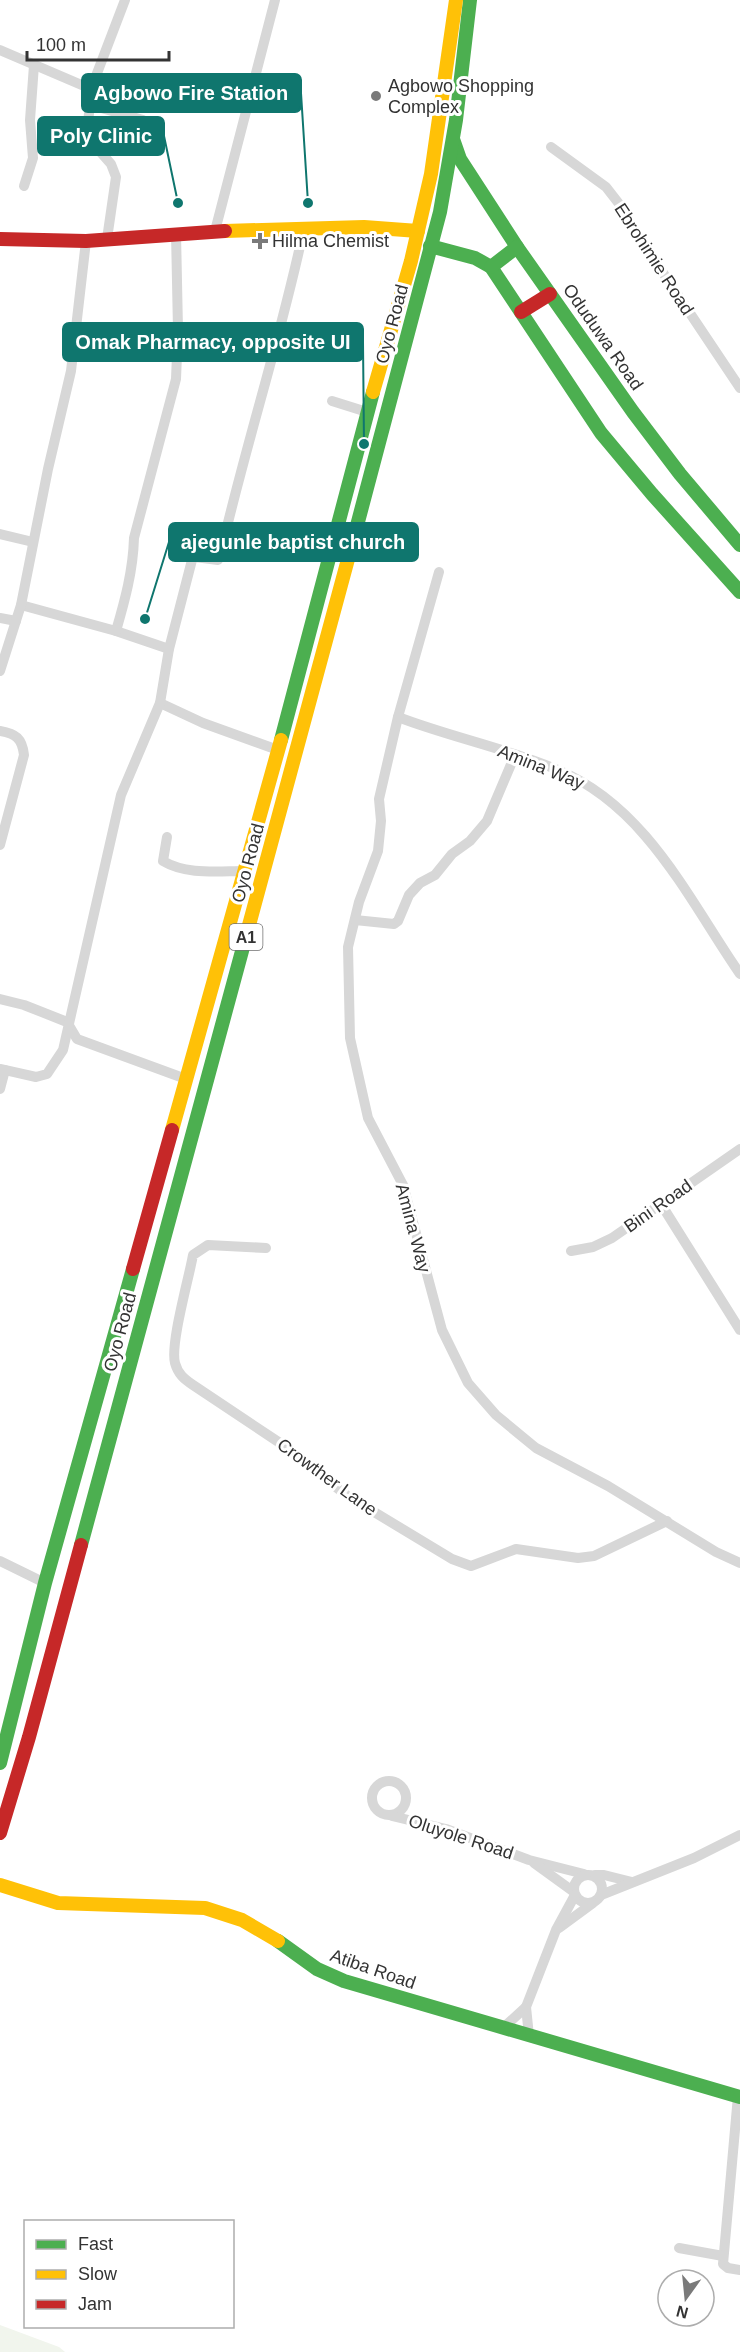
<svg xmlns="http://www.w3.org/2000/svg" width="740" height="2352" viewBox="0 0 740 2352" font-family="Arial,sans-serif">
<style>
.green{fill:#f1f5ed}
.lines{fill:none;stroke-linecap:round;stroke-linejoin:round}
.street{stroke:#d7d7d7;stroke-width:10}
.fast{stroke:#4caf50;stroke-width:14}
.slow{stroke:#ffc107;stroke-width:14}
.jam{stroke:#c62828;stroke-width:14}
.poi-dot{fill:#7a7a7a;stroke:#fff;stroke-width:2}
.labels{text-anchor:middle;stroke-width:6;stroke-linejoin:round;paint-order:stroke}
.shield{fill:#fff;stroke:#707070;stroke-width:1.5}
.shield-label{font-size:16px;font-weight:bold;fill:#333}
.poi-label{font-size:18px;fill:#333;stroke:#fff;text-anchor:start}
.street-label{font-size:18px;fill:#333;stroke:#fff}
.leader{fill:none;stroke:#0f766e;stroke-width:2}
.callout-dot{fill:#0f766e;stroke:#fff;stroke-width:2}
.callout{fill:#0f766e;stroke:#0f766e;stroke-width:2}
.callout-label{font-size:20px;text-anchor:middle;font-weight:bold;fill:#fff}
</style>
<rect width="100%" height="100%" fill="#fff"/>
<polygon class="green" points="0,2325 59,2347 65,2352 0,2352"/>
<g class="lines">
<g class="street">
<polyline points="0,50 91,89"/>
<polyline points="91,105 143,120"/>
<polyline points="551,147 606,187 620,205 643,243 740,388"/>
<polyline points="24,186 33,158 30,120 34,65"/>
<polyline points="215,231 275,0"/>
<polyline points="107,239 116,177 111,164 87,137 91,89 125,0"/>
<polyline points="332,401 367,412"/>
<polyline points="0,534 33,542"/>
<polyline points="439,572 398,717 379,799 381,821 378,851 359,902 348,947 350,1038 368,1118 403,1185 442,1330 468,1383 496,1415 536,1448 608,1486 716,1552 740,1563"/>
<polyline points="21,605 116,631 169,649"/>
<polyline points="0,618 16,621"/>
<path d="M 116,631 C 125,600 133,571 134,538 L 176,379 L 178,330 L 176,233"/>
<polyline points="0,671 21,605 48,469 71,371 86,241"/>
<polyline points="160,703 203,723 278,750"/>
<path d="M 398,717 C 450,737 506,748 558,770 C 646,806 689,900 740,974"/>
<path d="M 0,731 C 16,734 22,738 24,755 L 0,845"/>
<path d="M 167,837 L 163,861 C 186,875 218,871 244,871"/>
<polyline points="355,920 394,924 398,921 409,895 420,883 435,875 452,854 470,841 487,821 515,755"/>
<polyline points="0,999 24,1005 67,1022 77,1039 186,1079"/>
<path d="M 0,1069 L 36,1077 L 47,1074 L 63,1050 L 121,795 L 160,703 L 169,649 L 192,560 L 195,557 L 218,560 L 220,556 C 245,446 281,338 304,228"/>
<polyline points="0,1089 5,1070"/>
<polyline points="661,1204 740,1330"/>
<path d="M 266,1248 L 208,1245 L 193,1255 C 189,1278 170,1344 175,1363 C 178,1374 184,1379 193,1385 L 286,1447 L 346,1495 L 452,1559 L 471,1566 L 516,1549 L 578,1558 L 594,1556 L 667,1521"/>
<polyline points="571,1251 593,1247 612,1238 740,1149"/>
<polyline points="0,1561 45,1583"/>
<circle cx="389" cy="1798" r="17"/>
<polyline points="392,1816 446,1829 529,1860 584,1874"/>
<polyline points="534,1863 574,1892"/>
<circle cx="588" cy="1889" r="14"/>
<polyline points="595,1875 604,1875 632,1882"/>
<polyline points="601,1895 694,1858 740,1835"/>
<polyline points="559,1928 593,1903"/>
<polyline points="503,2028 526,2007"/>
<polyline points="529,2036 526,2007 556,1930 575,1895"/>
<polyline points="738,2096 723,2264 728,2268 740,2270"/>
<polyline points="679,2248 723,2256"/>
</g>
<g class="fast">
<polyline points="453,139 460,159 517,247 633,412 680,474 740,545"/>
<polyline points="430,246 475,258 491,267 601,433 652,494 740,592"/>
<polyline points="491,267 517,247"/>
<polyline points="354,537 440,212 456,120 470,0"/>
<polyline points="281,740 373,392"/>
<polyline points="81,1545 245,940"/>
<polyline points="0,1763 45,1583 133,1269"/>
<polyline points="278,1941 317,1969 344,1981 740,2097"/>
</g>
<g class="slow">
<polyline points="225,231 364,227 418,231"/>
<polyline points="373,392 411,261 431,174 456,0"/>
<polyline points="245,940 354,537"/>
<polyline points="172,1130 281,740"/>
<polyline points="0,1885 58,1903 205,1908 242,1920 278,1941"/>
</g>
<g class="jam">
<polyline points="0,239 86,241 225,231"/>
<polyline points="521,312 550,294"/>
<polyline points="133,1269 172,1130"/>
<polyline points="0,1833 29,1737 81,1545"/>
</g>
</g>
<g class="poi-dot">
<circle cx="376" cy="96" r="6"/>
<path d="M257 232h6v6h6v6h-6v6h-6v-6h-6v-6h6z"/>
</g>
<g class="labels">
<rect class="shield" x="229.5" y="924" width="33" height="26" rx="4.5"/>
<g class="shield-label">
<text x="246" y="943">A1</text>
</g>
<g class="poi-label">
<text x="388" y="92">Agbowo Shopping<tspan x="388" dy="21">Complex</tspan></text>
<text x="272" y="247">Hilma Chemist</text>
</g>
<g class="street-label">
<text transform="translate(654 259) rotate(57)" y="6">Ebrohimie Road</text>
<text transform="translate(392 324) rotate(-75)" y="6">Oyo Road</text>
<text transform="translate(603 337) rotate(55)" y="6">Oduduwa Road</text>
<text transform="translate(541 767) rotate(22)" y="6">Amina Way</text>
<text transform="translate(248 863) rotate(-75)" y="6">Oyo Road</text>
<text transform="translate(658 1206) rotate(-35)" y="6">Bini Road</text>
<text transform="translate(413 1228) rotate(75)" y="6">Amina Way</text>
<text transform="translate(120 1332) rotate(-75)" y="6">Oyo Road</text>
<text transform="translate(327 1477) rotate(36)" y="6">Crowther Lane</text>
<text transform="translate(461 1837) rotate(18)" y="6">Oluyole Road</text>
<text transform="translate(373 1969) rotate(19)" y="6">Atiba Road</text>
</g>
</g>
<path class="leader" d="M308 203L301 93M178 203L164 136M364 444L363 342M145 619L169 542"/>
<g class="callout-dot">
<circle cx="308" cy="203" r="6"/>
<circle cx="178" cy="203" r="6"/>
<circle cx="364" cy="444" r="6"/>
<circle cx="145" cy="619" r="6"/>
</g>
<g class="callout">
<rect x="82" y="74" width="219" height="38" rx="6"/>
<rect x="38" y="117" width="126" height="38" rx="6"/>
<rect x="63" y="323" width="300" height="38" rx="6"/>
<rect x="169" y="523" width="249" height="38" rx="6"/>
</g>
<g class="callout-label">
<text x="191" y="100">Agbowo Fire Station</text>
<text x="101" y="143">Poly Clinic</text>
<text x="213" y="349">Omak Pharmacy, opposite UI</text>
<text x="293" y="549">ajegunle baptist church</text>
</g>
<rect x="24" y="2220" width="210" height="108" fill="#ffffff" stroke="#adadad" stroke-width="1.5"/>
<rect x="36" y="2240" width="30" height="9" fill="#4caf50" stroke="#adadad" stroke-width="1.5"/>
<text x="78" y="2250" font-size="18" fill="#333333">Fast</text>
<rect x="36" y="2270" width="30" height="9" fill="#ffc107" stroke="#adadad" stroke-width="1.5"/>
<text x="78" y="2280" font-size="18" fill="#333333">Slow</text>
<rect x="36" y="2300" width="30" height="9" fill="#c62828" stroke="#adadad" stroke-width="1.5"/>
<text x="78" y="2310" font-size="18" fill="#333333">Jam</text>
<g transform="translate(686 2298) rotate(195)"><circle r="28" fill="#ffffff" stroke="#adadad" stroke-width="1.5"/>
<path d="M0-4.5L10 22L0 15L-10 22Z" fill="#7a7a7a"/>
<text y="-9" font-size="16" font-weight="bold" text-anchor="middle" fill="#333333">N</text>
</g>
<path d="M27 51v9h142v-9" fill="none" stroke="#333333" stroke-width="3"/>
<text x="36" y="51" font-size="18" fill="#333333" stroke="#ffffff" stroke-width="4.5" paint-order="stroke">100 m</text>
</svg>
